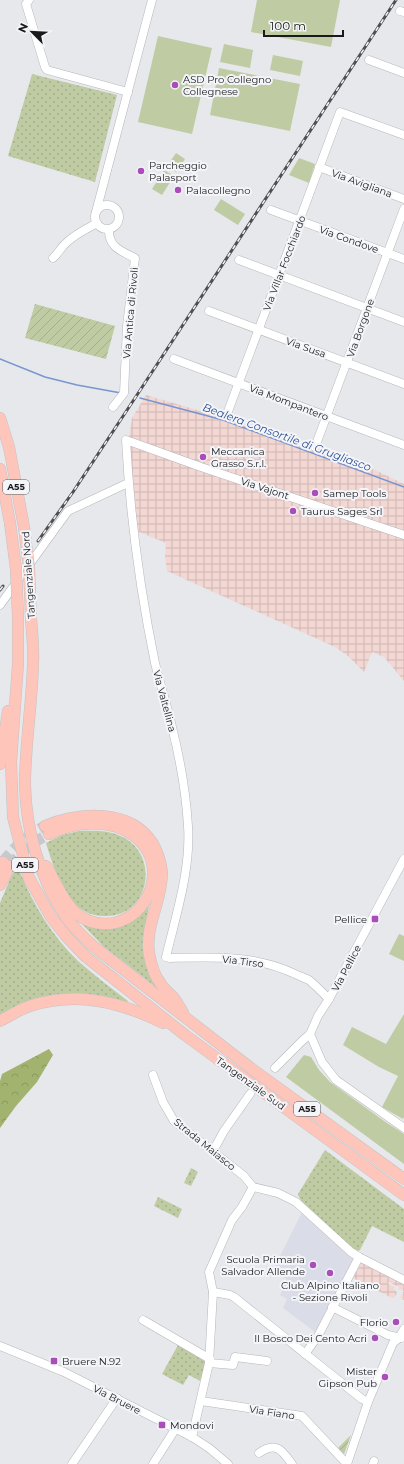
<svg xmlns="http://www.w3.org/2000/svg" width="404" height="1464" viewBox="0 0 404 1464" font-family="Montserrat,sans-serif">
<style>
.built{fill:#dadde8}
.industrial{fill:url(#industrial-grid)}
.grass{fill:url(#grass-dots)}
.forest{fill:url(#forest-crowns)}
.park{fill:#bfcba2}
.garden{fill:url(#garden-furrows)}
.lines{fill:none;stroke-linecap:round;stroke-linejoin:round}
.stream{stroke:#7796d0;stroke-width:1.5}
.highway-tunnel{stroke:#c8c9cd;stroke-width:11;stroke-dasharray:11 5.5;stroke-linecap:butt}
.minor-casing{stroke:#b6b7bb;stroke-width:9}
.highway-casing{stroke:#c3c3c4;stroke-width:12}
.minor{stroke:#fff;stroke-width:8}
.highway{stroke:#fec5bb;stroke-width:11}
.rail-casing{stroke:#4f4f52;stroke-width:3}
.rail{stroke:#f4f5f9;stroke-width:1.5;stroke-dasharray:4.5;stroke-linecap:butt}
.highway-bridge-casing{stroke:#c3c3c4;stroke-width:12;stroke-linecap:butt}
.highway-bridge{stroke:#fec5bb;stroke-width:11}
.poi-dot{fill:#a94eb9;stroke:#f4f5f9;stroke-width:1.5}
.labels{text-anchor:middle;stroke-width:4;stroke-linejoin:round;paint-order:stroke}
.shield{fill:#f4f5f9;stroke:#5b5c5e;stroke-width:1}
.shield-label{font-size:9px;font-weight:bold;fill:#1a1a1c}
.poi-label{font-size:10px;fill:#1a1a1c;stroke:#f4f5f9;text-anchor:start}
.street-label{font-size:10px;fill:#1a1a1c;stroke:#f4f5f9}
.water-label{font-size:11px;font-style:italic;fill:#2a4e94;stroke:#f4f5f9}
</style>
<defs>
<pattern id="industrial-grid" width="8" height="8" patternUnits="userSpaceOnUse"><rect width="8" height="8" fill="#f2d7d3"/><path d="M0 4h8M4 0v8" fill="none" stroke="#cfb8b5"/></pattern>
<pattern id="grass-dots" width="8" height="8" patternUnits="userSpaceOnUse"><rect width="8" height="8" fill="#bfcba2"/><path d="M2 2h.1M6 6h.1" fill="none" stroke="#a4ae8b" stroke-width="1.8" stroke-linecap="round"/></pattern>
<pattern id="forest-crowns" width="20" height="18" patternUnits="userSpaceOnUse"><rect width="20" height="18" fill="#a1b36f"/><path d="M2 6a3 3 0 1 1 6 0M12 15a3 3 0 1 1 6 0" fill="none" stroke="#8a9960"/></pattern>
<pattern id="garden-furrows" width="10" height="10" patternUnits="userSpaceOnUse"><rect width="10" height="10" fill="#bfcba2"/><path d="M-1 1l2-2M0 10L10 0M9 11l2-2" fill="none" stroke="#a4ae8b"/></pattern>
</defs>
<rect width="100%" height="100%" fill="#e7e8ec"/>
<polygon class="built" points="302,1212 355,1257 315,1332 283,1308 287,1299 280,1295 287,1279 272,1272"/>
<g class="industrial">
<polygon points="146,395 221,417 309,450 369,467 404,484 404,681 384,657 372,652 364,672 348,656 335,647 167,571 165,556 166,543 137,531 128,445 132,418"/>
<polygon points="362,1262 404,1284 404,1300 400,1298 404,1291 398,1289 399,1287 389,1282 388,1284 395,1287 394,1289 397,1293 394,1298 390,1297 353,1278"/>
</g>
<g class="grass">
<polygon points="32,74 117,95 95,182 8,156"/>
<path d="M 79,831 C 90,831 101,830 112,833 C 162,845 154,918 104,916 C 93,916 82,912 74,903 C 60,889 52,862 46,843 L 62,835 Z"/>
<path d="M 15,870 L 20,872 C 33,904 52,936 78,961 C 94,975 111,988 128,1001 L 127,1002 C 102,995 75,989 49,997 C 32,1001 16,1009 0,1016 L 0,903 L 10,879 Z"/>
<polygon points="149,906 144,932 143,946 156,987 103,946 80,922 135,919"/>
<path d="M 325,1150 L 404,1209 L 404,1242 L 372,1226 L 360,1250 L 357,1251 C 341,1238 303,1212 298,1194 Z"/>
<polygon points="191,1168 198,1172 191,1186 184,1183"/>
<polygon points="158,1197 182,1209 178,1218 154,1206"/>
<polygon points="178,1345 206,1362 200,1381 189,1375 183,1385 162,1374"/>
</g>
<polygon class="forest" points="49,1049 53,1055 37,1082 16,1106 0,1128 0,1081 2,1074"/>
<g class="park">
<polygon points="257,0 340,0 331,47 251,32"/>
<polygon points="158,36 212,48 192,134 138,122"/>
<polygon points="224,44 253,50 250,68 220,62"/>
<polygon points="273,55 303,61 300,76 270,70"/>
<polygon points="219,68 300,84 290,131 210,115"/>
<polygon points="176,153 185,159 176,172 167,166"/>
<polygon points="299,158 315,164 309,183 289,175"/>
<polygon points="164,170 174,176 162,195 152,189"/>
<polygon points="221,199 245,214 238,225 214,210"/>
<polygon points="399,934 404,936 404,961 389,954"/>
<polygon points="404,1014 404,1117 403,1119 382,1107 398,1076 379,1067 343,1045 352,1027 386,1044"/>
<polygon points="304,1055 311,1057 319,1070 330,1082 384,1121 404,1134 404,1164 286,1077"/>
</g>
<g class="garden">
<polygon points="35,304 115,326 106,359 25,338"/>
<polygon points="351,1435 344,1454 338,1448"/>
</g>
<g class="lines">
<g class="stream">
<polyline points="0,359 45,377 77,385 121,393"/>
<polyline points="140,398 223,420 404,487"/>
</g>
<g class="highway-tunnel">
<path d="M 3,862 C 15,846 28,835 45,826"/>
<path d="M 10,866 C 21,852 33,842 49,834"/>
</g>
<defs>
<g id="minor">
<polyline points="29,0 26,4 45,67 47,70 128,92"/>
<polyline points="400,11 404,12"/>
<polyline points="369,60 404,73"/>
<polyline points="319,167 404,199"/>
<circle cx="107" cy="217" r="12"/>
<polyline points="271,210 404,259"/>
<polyline points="96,212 152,0"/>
<path d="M 109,229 C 108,247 121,251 135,258 L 127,326 L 124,393 L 113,407"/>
<path d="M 53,258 C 59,253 61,247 66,243 C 75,234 86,229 97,223"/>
<polyline points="239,260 404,322"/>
<polyline points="209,311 404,384"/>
<polyline points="174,359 404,445"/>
<polyline points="227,414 340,112 404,135"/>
<polyline points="315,447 404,209"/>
<polyline points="0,605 68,511 128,483"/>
<path d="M 329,999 C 323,993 316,986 309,980 C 305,978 299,976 295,974 C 256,955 213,957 170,958 L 166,957 C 176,915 191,869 188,826 C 186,793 180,759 172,727 C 167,705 160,684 155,663 C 140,590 130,515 126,440 L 201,467 L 404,535"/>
<polyline points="310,1034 322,1062 336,1080 404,1128"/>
<polyline points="275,1068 302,1041 310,1034 318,1016 329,999 404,859"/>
<polyline points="153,1075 163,1102 174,1121 244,1176 253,1187 278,1193 296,1202 351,1252 359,1257 404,1280"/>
<polyline points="213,1151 224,1131 250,1094"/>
<polyline points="213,1292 230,1295 234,1297 362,1399 368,1402"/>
<polyline points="332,1307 388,1335 401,1338"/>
<polyline points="143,1320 210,1359"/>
<polyline points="0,1346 64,1372 192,1437 209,1448 228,1464"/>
<polyline points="305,1354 318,1336 359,1257"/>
<polyline points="209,1363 233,1365 235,1357 267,1361"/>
<polyline points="201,1401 302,1416 347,1464"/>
<polyline points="192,1437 209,1363 213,1292 209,1272 232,1220 242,1207 253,1187"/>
<path d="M 259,1453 C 276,1441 282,1450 292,1464"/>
<polyline points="72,1464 117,1398"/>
<polyline points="153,1464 176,1428"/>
<polyline points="347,1464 368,1402 393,1343 399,1338 404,1329"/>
<polyline points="373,1464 374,1461"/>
</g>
<g id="highway">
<polyline points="0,418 9,447 24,527"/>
<polyline points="0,469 10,523"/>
<polyline points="18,616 18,664 11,762 13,817 29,878 51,917 66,936 85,956 185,1035 404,1195"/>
<path d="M 31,618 C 32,633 34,649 33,664 C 32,704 25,745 25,785 C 26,831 40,879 66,917 C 74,928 83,937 93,946 L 252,1069 L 404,1179"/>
<polyline points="0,764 8,711"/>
<path d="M 45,826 C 79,812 131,808 153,844 C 158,853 161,863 162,873 C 162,901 145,925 149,953 C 151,964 154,976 161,984 C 164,989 169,993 173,997 C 177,1002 180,1008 183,1013"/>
<path d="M 46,866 C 56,882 63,902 77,914 C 88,923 104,926 118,922 C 155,910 167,859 133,835 C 109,818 74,822 49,834"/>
<polyline points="0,867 3,862"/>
<polyline points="0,885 10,866"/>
<path d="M 0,1021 C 10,1016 20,1009 30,1006 C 77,991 121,1002 163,1023"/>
</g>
</defs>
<use href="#minor" class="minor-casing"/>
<use href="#highway" class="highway-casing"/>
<use href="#minor" class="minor"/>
<use href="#highway" class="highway"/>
<defs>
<g id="rail">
<polyline points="38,541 73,492 135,398 396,0"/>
<polyline points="0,590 3,586"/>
</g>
</defs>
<use href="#rail" class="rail-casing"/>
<use href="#rail" class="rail"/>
<defs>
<g id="highway-bridge">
<polyline points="10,523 16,569 18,616"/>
<polyline points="24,527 29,568 31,618"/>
</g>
</defs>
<use href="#highway-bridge" class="highway-bridge-casing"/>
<use href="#highway-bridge" class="highway-bridge"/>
</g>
<g class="poi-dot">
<circle cx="175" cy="85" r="4"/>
<circle cx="141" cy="171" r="4"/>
<circle cx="178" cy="190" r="4"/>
<circle cx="203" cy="457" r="4"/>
<circle cx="315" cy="493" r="4"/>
<circle cx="293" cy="511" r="4"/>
<rect x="371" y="915" width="8" height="8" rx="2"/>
<circle cx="313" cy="1265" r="4"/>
<circle cx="330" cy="1273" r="4"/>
<circle cx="396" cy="1322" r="4"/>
<circle cx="375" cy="1338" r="4"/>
<rect x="50" y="1357" width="8" height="8" rx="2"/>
<circle cx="385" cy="1377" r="4"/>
<rect x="158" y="1421" width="8" height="8" rx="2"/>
</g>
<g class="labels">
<g class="shield">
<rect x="3" y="480" width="26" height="14" rx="3"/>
<rect x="12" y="858" width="26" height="14" rx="3"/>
<rect x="294" y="1102" width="26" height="14" rx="3"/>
</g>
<g class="shield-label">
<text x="16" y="490">A55</text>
<text x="25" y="868">A55</text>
<text x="307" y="1112">A55</text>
</g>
<g class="poi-label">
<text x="183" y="83">ASD Pro Collegno<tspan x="183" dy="12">Collegnese</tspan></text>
<text x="149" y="169">Parcheggio<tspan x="149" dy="12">Palasport</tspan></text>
<text x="186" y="194">Palacollegno</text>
<text x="211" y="455">Meccanica<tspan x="211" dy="12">Grasso S.r.l.</tspan></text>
<text x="323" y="497">Samep Tools</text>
<text x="301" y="515">Taurus Sages Srl</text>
<text x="367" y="923" text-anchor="end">Pellice</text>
<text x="305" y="1263" text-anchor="end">Scuola Primaria<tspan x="305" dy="12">Salvador Allende</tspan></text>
<text x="330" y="1289" text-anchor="middle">Club Alpino Italiano<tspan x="330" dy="12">- Sezione Rivoli</tspan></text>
<text x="388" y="1326" text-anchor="end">Florio</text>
<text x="367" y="1342" text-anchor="end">Il Bosco Dei Cento Acri</text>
<text x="62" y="1365">Bruere N.92</text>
<text x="377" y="1375" text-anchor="end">Mister<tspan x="377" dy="12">Gipson Pub</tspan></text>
<text x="170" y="1429">Mondovi</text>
</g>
<g class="street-label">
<text transform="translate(362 183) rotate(20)" y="4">Via Avigliana</text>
<text transform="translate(349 239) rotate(20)" y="4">Via Condove</text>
<text transform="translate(284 263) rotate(-69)" y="4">Via Villar Focchiardo</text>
<text transform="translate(130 313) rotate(-85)" y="4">Via Antica di Rivoli</text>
<text transform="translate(360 328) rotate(-70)" y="4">Via Borgone</text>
<text transform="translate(306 347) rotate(20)" y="4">Via Susa</text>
<text transform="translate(289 402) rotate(21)" y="4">Via Mompantero</text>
<text transform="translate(265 488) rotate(18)" y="4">Via Vajont</text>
<text transform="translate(28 575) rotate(-94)" y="4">Tangenziale Nord</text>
<text transform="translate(165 701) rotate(75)" y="4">Via Valtellina</text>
<text transform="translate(243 961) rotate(7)" y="4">Via Tirso</text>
<text transform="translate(346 968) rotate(-62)" y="4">Via Pellice</text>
<text transform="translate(251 1083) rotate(36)" y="4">Tangenziale Sud</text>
<text transform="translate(205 1144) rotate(39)" y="4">Strada Maiasco</text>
<text transform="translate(117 1399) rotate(27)" y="4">Via Bruere</text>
<text transform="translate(272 1412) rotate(9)" y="4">Via Fiano</text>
</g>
<g class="water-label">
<text transform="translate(287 437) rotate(20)" y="4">Bealera Consortile di Grugliasco</text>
</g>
</g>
<g transform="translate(32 32) rotate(294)" stroke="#f4f5f9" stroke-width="3" paint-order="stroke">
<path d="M0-3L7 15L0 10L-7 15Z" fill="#1a1a1c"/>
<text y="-6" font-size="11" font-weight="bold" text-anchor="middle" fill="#1a1a1c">N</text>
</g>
<path d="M264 30v6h79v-6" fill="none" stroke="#1a1a1c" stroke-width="2"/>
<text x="270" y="30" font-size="12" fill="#1a1a1c" stroke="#f4f5f9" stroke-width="3" paint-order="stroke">100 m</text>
</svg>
